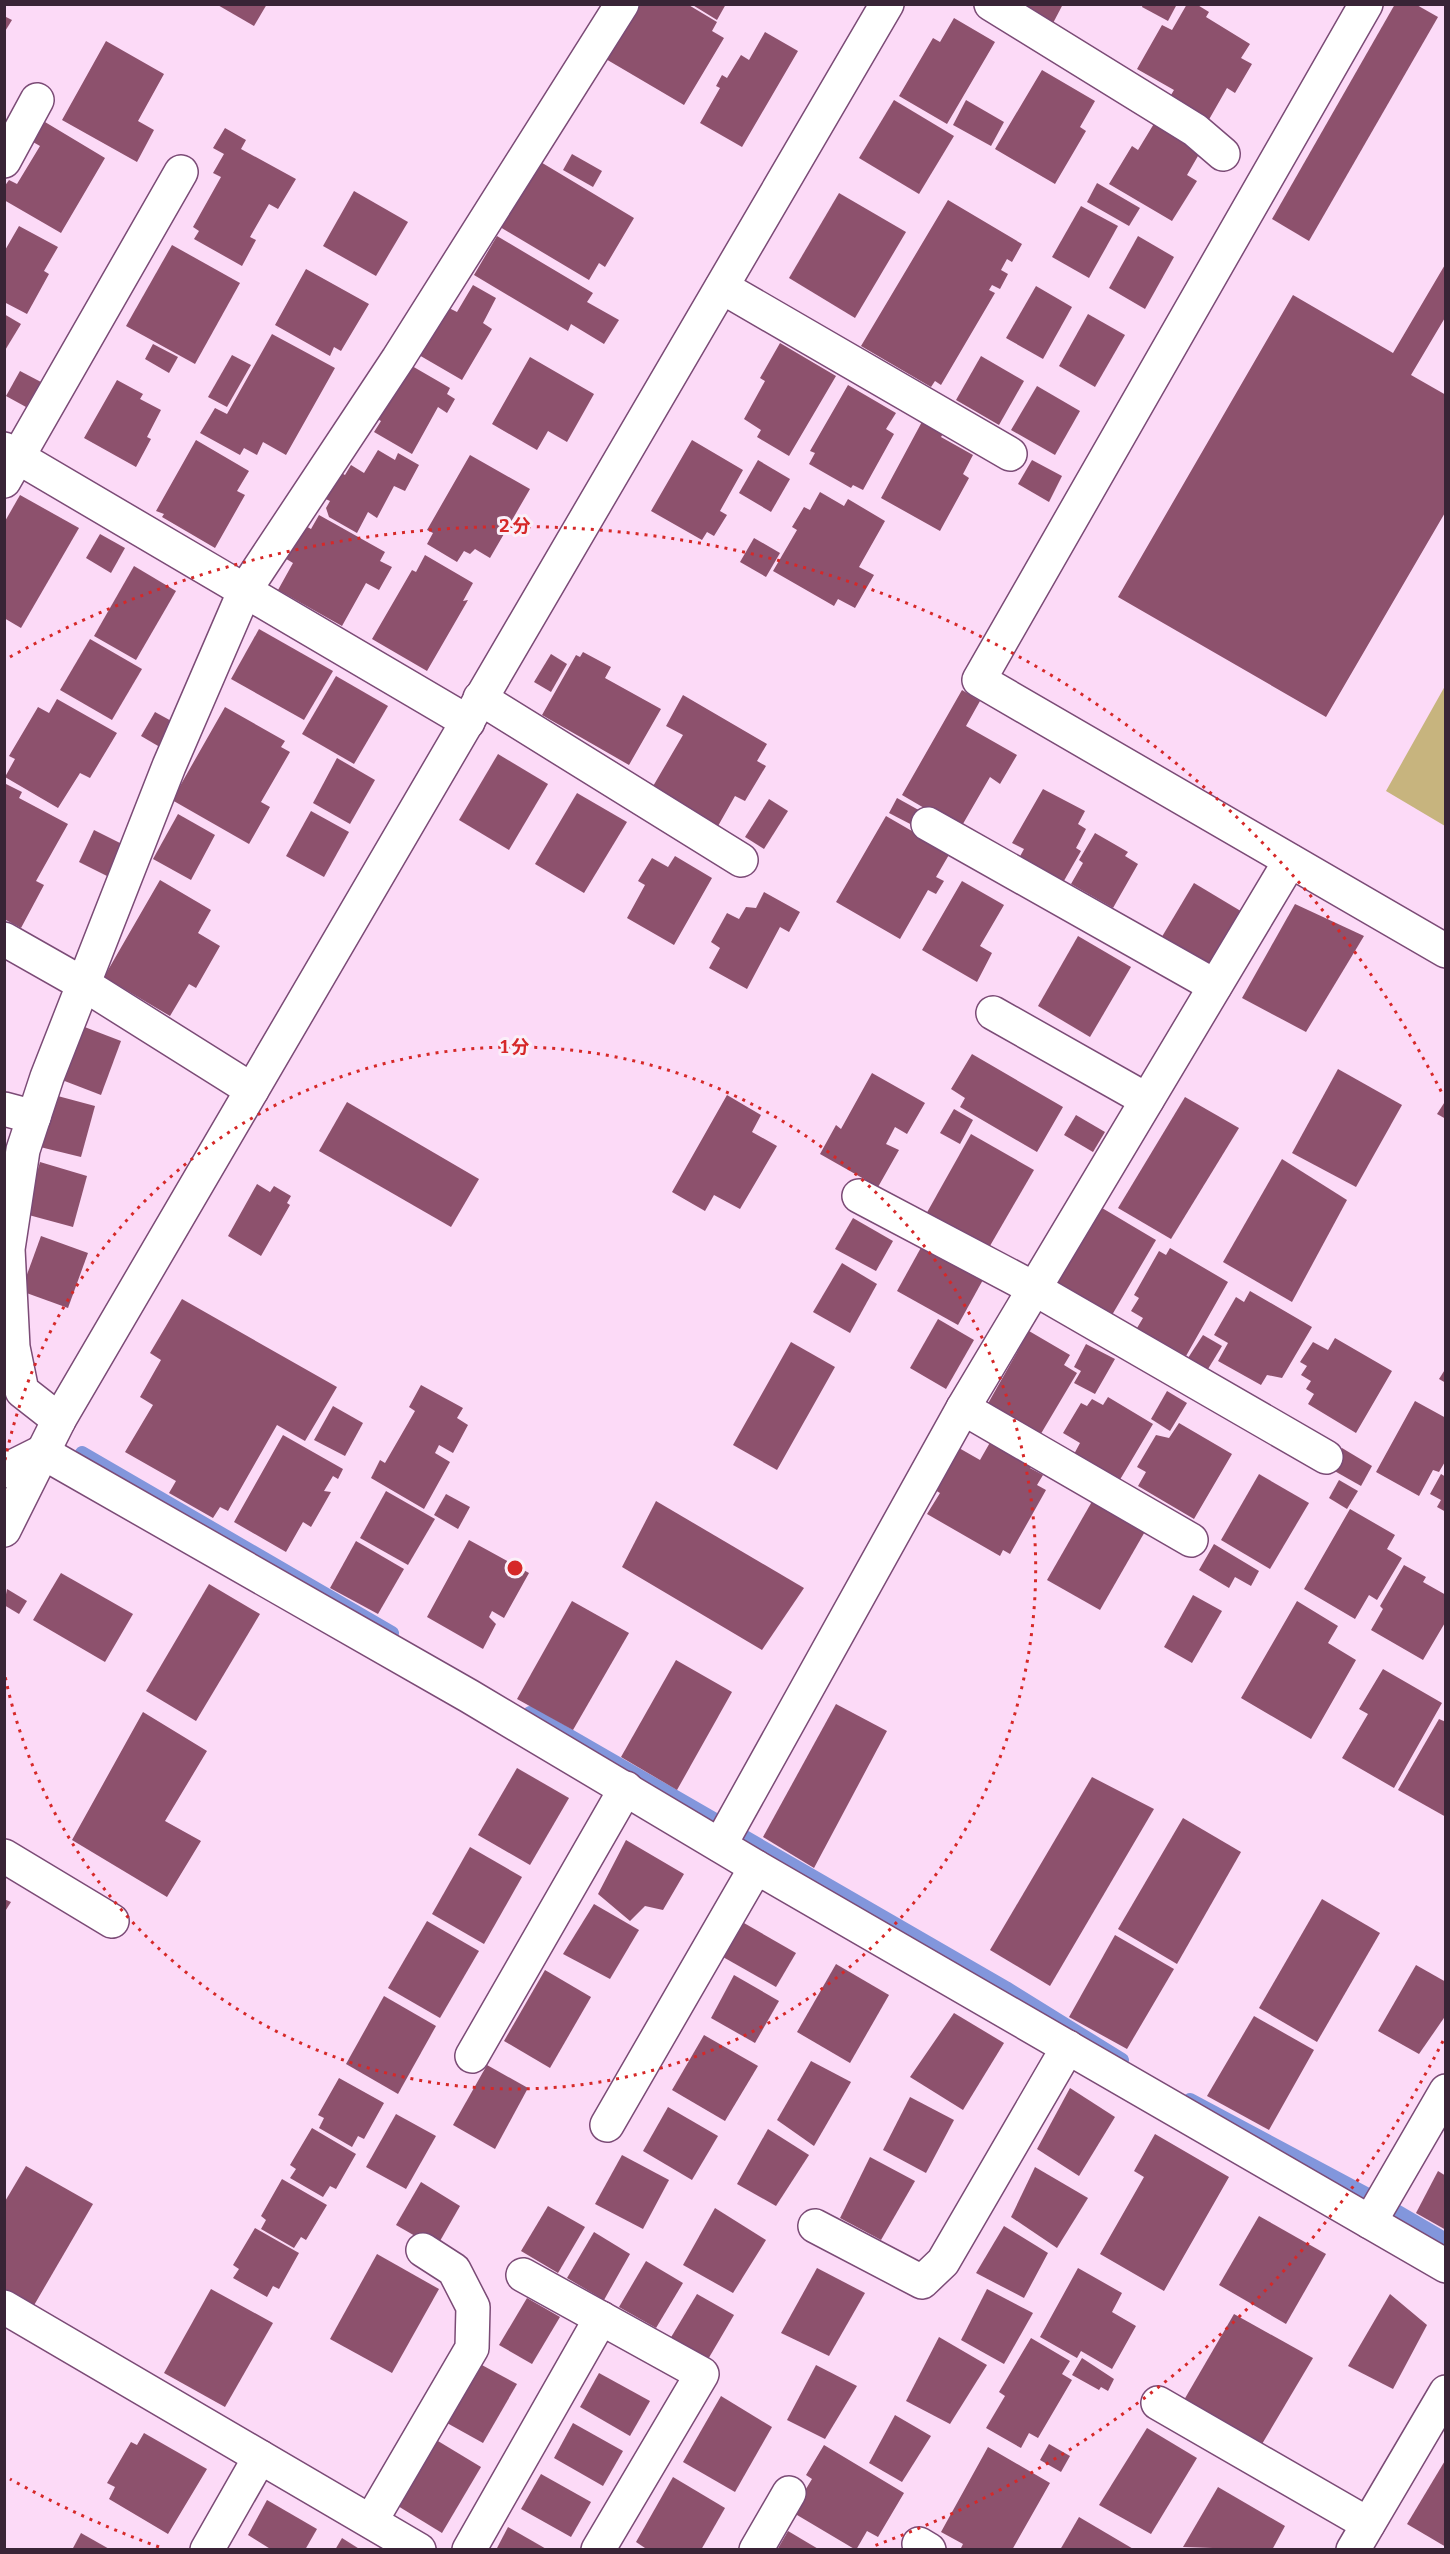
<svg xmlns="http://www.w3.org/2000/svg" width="1450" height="2554" viewBox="0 0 1450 2554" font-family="Bitter,'Noto Sans JP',serif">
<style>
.green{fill:#c7b47e}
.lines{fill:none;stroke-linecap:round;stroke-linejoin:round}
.stream{stroke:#8296dc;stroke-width:14}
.building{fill:#8d516d}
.minor-casing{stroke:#7b4b76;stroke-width:36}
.minor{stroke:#fff;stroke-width:33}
.ring{fill:none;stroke:#d62828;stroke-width:3;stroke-dasharray:3 6}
.centre{fill:#d62828;stroke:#fbeff9;stroke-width:3}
.ring-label{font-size:18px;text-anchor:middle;font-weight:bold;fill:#d62828;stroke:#fbeff9;stroke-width:6;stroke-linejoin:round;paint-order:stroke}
</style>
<rect width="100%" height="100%" fill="#fcdaf7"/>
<polygon class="green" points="1445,686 1446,826 1445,826 1386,791"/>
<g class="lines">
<g class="stream">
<polyline points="82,1453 392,1633"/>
<polyline points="530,1713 1006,1988 1122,2060"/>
<polyline points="1190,2100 1381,2202 1446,2240"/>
</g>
</g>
<g class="building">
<polygon points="216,4 267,4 254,26"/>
<polygon points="629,4 687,4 717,22 712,31 724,38 684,105 599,55"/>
<polygon points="691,4 726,4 717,20"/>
<polygon points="1012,4 1063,4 1051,27"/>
<polygon points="1143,4 1177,4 1168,21 1142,7"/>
<polygon points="1187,4 1196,4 1209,12 1206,17 1250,44 1241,58 1252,64 1235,93 1227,88 1207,123 1168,100 1174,90 1137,69 1162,25 1172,30"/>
<polygon points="1395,4 1415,4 1438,17 1309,241 1272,219"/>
<polygon points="4,16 12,20 4,33"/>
<polygon points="954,18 995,42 947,124 899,96 933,38 940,42"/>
<polygon points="765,32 798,51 742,147 700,123 720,88 716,86 722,75 727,78 741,55 749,60"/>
<polygon points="106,41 164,74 138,121 154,130 137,162 62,120"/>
<polygon points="1042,70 1095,101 1080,127 1086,131 1055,184 995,149"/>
<polygon points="894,100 954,136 919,194 859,158"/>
<polygon points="966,100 1004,122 991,146 953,125"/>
<polygon points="45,122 105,158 61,233 4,200 4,187 9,180 17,184 40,146 33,142"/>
<polygon points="1155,122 1202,149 1187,175 1197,181 1172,221 1109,184 1132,146 1138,150"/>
<polygon points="225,128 246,140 241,149 296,179 278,209 269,204 250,237 256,240 242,266 194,239 199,231 193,227 221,177 213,173 224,154 213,148"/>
<polygon points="572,154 602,171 593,187 563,170"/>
<polygon points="534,158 634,218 605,267 599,263 589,280 495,224"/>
<polygon points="1097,183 1140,208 1129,226 1087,202"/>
<polygon points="354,191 408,222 376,276 323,246"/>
<polygon points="839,193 906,232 855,318 789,278"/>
<polygon points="948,200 1022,244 1012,262 1007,259 1001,270 1008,274 1000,289 992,285 989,290 995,293 941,385 935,381 931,387 861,346"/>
<polygon points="1081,206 1118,226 1089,278 1052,257"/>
<polygon points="19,226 58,247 44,271 49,274 27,314 4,302 4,252"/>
<polygon points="497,236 593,293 587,302 619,320 604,344 571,324 568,331 474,275"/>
<polygon points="1138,236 1174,257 1145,309 1109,288"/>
<polygon points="172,245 240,283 195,364 126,326"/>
<polygon points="1446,263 1446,316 1411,375 1446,395 1446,511 1326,717 1118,597 1293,295 1393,353"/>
<polygon points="306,269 369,304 341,351 334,347 330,356 275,325"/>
<polygon points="473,285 496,298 483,323 492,329 462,380 412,351 445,306 457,312"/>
<polygon points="1036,286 1072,307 1043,359 1006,338"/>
<polygon points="4,314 21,324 4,352"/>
<polygon points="1088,314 1125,335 1095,387 1059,366"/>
<polygon points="272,334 335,368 286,455 263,442 257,455 244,448 240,455 200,433 215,408 227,414"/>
<polygon points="780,343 836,376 789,456 757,437 761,430 744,419 765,381 760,378"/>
<polygon points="153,344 178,357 169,373 145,359"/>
<polygon points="232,355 251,365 227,407 208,397"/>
<polygon points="981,356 1024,381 999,425 956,400"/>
<polygon points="530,357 594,394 567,442 548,431 537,450 492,424"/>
<polygon points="412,366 450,388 447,394 455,399 447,413 438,407 412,454 374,432 381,421 372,416 389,387 397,391"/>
<polygon points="20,371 41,382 26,407 6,396"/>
<polygon points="117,380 143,394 140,399 161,410 147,437 151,439 136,467 84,438"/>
<polygon points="848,385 896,413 886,429 894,434 863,490 853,485 851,488 809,464 815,453 810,451"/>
<polygon points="1037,386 1080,411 1055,455 1011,430"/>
<polygon points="924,418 945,430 941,437 973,455 963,474 969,478 940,531 881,498"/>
<polygon points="196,440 249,471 237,491 245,495 215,548 162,517 164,514 156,511"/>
<polygon points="692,440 743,470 720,511 727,515 714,536 707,532 702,540 651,511"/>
<polygon points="378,450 395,460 398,453 419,465 405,491 394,486 377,518 368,512 357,533 329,517 326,508 330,501 319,496 334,469 345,475 351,465 364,473"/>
<polygon points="470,455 530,489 490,558 475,549 470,554 464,551 457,562 427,544 433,533 427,530"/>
<polygon points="758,460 790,479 771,512 739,493"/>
<polygon points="1032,460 1062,476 1049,502 1018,484"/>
<polygon points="820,492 844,506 848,499 885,521 859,567 874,575 855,608 838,599 834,606 773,571 797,530 792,527 804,507 810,510"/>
<polygon points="20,495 79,528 21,628 4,618 4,523"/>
<polygon points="319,515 385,552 380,561 392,567 379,590 366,583 342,626 278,590 293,563 283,557 302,524 311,529"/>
<polygon points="100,534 125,548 111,573 86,558"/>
<polygon points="754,538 780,553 766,577 740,562"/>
<polygon points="425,555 473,583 463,601 468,600 427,671 372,639 412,570 416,572"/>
<polygon points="134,566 176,591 136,660 94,636"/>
<polygon points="259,629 333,671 304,720 231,679"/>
<polygon points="90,639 142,669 112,720 60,690"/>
<polygon points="583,652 611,667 605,678 661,709 629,765 542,715 576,655 580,657"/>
<polygon points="551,654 567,664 551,692 534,682"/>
<polygon points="336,676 388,706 354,764 302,734"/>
<polygon points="962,690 980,701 966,726 1017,755 1000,784 990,777 960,829 902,795"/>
<polygon points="683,695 767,744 757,761 766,766 745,801 735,796 718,826 652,788 683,735 666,726"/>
<polygon points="57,699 117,733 90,778 80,773 58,808 5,777 15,759 9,756 38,707 49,713"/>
<polygon points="225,707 285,741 281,747 290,752 261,802 270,807 249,844 172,800"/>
<polygon points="155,712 184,728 170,753 141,736"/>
<polygon points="498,754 548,784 509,850 459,820"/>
<polygon points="337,758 375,780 350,824 313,803"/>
<polygon points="4,783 22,792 19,798 68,824 36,881 44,885 21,928 4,919"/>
<polygon points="1043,789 1085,811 1078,824 1086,829 1076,848 1081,851 1061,886 1018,860 1024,849 1012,843"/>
<polygon points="577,793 627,822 584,893 535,864"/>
<polygon points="897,798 924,813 916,827 889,813"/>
<polygon points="769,799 788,811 764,849 745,837"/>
<polygon points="311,811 349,832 324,877 286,856"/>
<polygon points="178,814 215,835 191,880 153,859"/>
<polygon points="886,816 950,853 936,877 944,881 936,894 928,890 900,939 836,902"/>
<polygon points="94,830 128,847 113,879 79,862"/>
<polygon points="1095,833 1128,852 1125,856 1138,864 1113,908 1071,884 1083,863 1079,860"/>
<polygon points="675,856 712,878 674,945 627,918 645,885 638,881 652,858 668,867"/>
<polygon points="160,880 211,910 198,933 220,946 196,988 189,984 170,1016 104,977"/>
<polygon points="962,881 1004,905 980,946 992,953 977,982 922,950"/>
<polygon points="1194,883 1244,913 1210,970 1160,940"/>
<polygon points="764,892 800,912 789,932 780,927 747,989 709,968 720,948 711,942 727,913 739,919 746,907 756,908"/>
<polygon points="1295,904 1364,936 1306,1032 1242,998"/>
<polygon points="1078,936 1131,967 1090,1037 1038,1006"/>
<polygon points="82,1026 121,1041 101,1095 62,1080"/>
<polygon points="972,1054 1063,1107 1037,1152 960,1107 965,1098 951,1089"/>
<polygon points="1338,1069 1402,1105 1356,1187 1292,1153"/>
<polygon points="872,1073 925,1103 907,1134 895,1127 886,1144 899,1150 878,1187 820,1154 836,1125 841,1129"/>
<polygon points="54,1095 95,1106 81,1157 40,1147"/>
<polygon points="727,1095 761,1115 752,1132 777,1146 740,1209 714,1195 705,1211 672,1192"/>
<polygon points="1185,1097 1239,1128 1171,1239 1118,1208"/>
<polygon points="1446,1100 1446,1119 1437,1114"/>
<polygon points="347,1102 479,1179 451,1227 319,1151"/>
<polygon points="954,1109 973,1120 960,1144 940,1133"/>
<polygon points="1076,1115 1105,1132 1093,1152 1064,1135"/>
<polygon points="971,1134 1034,1170 987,1251 925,1216"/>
<polygon points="1282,1159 1347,1200 1292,1302 1223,1262"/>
<polygon points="40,1162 87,1176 73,1227 25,1214"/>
<polygon points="257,1184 270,1192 274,1186 291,1196 287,1203 290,1205 261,1256 228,1236"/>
<polygon points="1097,1205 1156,1240 1112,1315 1052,1279"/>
<polygon points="853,1218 893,1241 876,1271 835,1249"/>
<polygon points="41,1236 88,1253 68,1308 21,1291"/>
<polygon points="923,1244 984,1278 958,1325 897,1291"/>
<polygon points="1170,1248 1228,1282 1186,1356 1137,1328 1143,1318 1131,1311 1139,1298 1134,1295 1159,1251 1166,1255"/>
<polygon points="842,1263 877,1284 850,1333 813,1312"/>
<polygon points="1250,1291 1312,1327 1282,1378 1267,1375 1261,1385 1218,1361 1228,1343 1214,1335 1236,1297 1244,1302"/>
<polygon points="182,1299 337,1387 305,1441 277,1425 228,1511 220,1507 213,1518 169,1493 176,1481 125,1452 153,1405 140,1397 161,1360 150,1353"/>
<polygon points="938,1319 974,1340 946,1389 910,1368"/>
<polygon points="1029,1331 1070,1355 1064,1365 1077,1373 1039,1437 986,1407"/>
<polygon points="1203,1335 1222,1346 1208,1369 1188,1358"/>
<polygon points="1335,1338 1392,1371 1356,1433 1308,1404 1314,1394 1306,1389 1311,1381 1301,1375 1307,1366 1300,1362 1313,1342 1328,1350"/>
<polygon points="791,1342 835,1367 777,1470 733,1445"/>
<polygon points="1086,1344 1115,1359 1095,1394 1074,1383 1081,1371 1074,1367"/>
<polygon points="1446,1368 1446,1383 1439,1379"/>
<polygon points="421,1385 463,1408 457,1418 468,1425 453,1453 439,1445 435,1453 450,1462 424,1509 371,1478 380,1460 385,1463 415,1411 409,1407"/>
<polygon points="1167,1391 1187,1403 1170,1431 1151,1419"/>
<polygon points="1108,1397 1153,1424 1118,1483 1073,1456 1080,1443 1063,1433 1081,1403 1087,1406 1092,1399 1103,1405"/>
<polygon points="1415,1401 1446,1418 1446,1460 1439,1472 1433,1470 1419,1496 1376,1472"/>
<polygon points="333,1406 363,1423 345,1456 314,1440"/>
<polygon points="1179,1423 1232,1454 1194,1519 1138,1486 1146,1472 1137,1467 1156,1435 1169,1438"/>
<polygon points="283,1435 343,1469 338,1479 333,1476 324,1491 331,1492 311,1527 303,1522 286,1552 234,1522"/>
<polygon points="992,1439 1033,1462 1030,1468 1043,1475 1037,1485 1046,1490 1010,1554 1003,1550 1000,1556 927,1514 940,1493 935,1490 959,1448 980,1460"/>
<polygon points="1342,1448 1372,1466 1361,1486 1331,1469"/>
<polygon points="1259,1474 1309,1503 1270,1569 1221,1540"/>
<polygon points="1441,1474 1446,1477 1446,1512 1437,1507 1441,1500 1430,1494"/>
<polygon points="1339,1480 1358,1491 1347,1509 1329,1498"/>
<polygon points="386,1491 435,1519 408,1565 360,1538"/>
<polygon points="446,1494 470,1507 458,1529 434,1515"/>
<polygon points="1094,1498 1147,1528 1100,1610 1047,1580"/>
<polygon points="656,1501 804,1588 762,1650 622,1567"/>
<polygon points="1350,1509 1395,1535 1387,1549 1402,1558 1377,1600 1369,1595 1355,1619 1304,1589"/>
<polygon points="469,1540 529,1573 504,1618 492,1611 489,1617 496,1624 483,1649 427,1617"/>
<polygon points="356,1541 404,1569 378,1614 330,1588"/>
<polygon points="1214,1544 1259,1571 1251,1586 1235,1577 1229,1588 1199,1570"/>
<polygon points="1404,1565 1426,1577 1423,1582 1446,1595 1446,1621 1423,1660 1371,1630 1383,1609 1380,1606"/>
<polygon points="61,1573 133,1614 105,1662 33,1620"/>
<polygon points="209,1584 260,1614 196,1721 146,1691"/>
<polygon points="7,1589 27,1601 19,1614 4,1605"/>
<polygon points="1193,1595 1222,1611 1192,1663 1164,1647"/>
<polygon points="572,1601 629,1633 573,1730 517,1699"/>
<polygon points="1297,1601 1338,1626 1328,1643 1356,1660 1311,1739 1241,1698"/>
<polygon points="676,1660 732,1692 677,1790 621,1757"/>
<polygon points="1383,1669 1442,1703 1394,1788 1342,1758 1368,1714 1359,1709"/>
<polygon points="836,1704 887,1731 814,1868 763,1837"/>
<polygon points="143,1712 207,1751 165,1821 201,1841 167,1897 72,1840"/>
<polygon points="1439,1719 1446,1722 1446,1817 1398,1790"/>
<polygon points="517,1768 569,1798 530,1865 478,1835"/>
<polygon points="1092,1777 1154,1809 1050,1986 990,1950"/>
<polygon points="1183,1818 1241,1852 1177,1964 1118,1929"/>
<polygon points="626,1840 684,1874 663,1910 645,1906 630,1921 598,1894"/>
<polygon points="470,1847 522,1877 484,1944 432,1914"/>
<polygon points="4,1899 11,1902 4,1913"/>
<polygon points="1322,1899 1380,1933 1317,2042 1259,2008"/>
<polygon points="594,1904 639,1930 610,1979 563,1954"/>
<polygon points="427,1921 479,1951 440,2018 388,1988"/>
<polygon points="744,1923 796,1953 776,1987 723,1957"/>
<polygon points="1115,1935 1174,1969 1127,2049 1069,2017"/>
<polygon points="836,1964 889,1995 850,2063 797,2032"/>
<polygon points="1416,1965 1446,1982 1446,2015 1419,2054 1378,2031"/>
<polygon points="545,1970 591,1997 550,2068 504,2041"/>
<polygon points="734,1975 779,2001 755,2043 711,2018"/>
<polygon points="384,1996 436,2026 398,2094 346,2064"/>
<polygon points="954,2013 1004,2043 963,2110 910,2077"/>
<polygon points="1254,2016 1314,2050 1269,2130 1207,2096"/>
<polygon points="704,2035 758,2066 725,2121 672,2090"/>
<polygon points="811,2061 851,2082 814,2146 777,2120"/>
<polygon points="487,2065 528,2088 495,2149 453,2125"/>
<polygon points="339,2078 384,2103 364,2139 358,2136 352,2147 319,2128 324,2118 318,2115"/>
<polygon points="1070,2088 1115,2117 1079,2176 1037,2149"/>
<polygon points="910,2097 954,2120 926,2173 883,2150"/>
<polygon points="668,2107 718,2136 692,2180 643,2151"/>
<polygon points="396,2114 436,2136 406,2189 366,2167"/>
<polygon points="312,2128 356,2154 336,2189 330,2186 323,2197 290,2178 296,2169 290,2165"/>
<polygon points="768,2129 809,2155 776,2206 737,2184"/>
<polygon points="1155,2134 1229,2177 1164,2291 1100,2254 1144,2177 1134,2171"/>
<polygon points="622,2155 669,2180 643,2229 595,2204"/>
<polygon points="870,2157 915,2181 881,2240 840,2218"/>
<polygon points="26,2166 93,2204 33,2307 4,2290 4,2203"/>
<polygon points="1035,2167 1088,2198 1057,2248 1011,2217"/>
<polygon points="1438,2171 1446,2176 1446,2230 1416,2213"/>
<polygon points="282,2179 327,2205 306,2240 301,2237 294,2248 261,2229 266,2220 261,2216"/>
<polygon points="421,2182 460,2206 436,2248 396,2225"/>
<polygon points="548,2206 585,2227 558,2273 521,2251"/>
<polygon points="715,2208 766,2240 733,2293 683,2265"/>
<polygon points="1259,2216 1326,2254 1286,2324 1219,2285"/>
<polygon points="1004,2226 1048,2253 1024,2298 976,2273"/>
<polygon points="255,2228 299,2253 279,2289 273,2286 267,2297 233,2278 239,2269 233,2265"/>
<polygon points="594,2232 630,2254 604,2300 567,2278"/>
<polygon points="377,2254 439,2289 392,2373 330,2339"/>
<polygon points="646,2261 683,2283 656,2328 619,2307"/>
<polygon points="817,2268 865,2293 829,2356 781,2333"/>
<polygon points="1078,2268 1122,2293 1112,2312 1136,2326 1112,2369 1081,2351 1077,2358 1040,2337"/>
<polygon points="211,2289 273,2323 225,2407 164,2373"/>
<polygon points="987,2289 1033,2313 1004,2364 961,2340"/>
<polygon points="697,2294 734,2315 707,2361 670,2339"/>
<polygon points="1390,2294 1427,2325 1393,2389 1348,2366"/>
<polygon points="527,2298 560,2317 532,2364 499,2345"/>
<polygon points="1234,2314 1313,2358 1262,2444 1184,2400"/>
<polygon points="939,2337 987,2365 950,2424 906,2401"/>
<polygon points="1031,2338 1070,2361 1062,2374 1072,2380 1038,2438 1029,2433 1021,2448 986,2428 1005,2396 999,2392"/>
<polygon points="1082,2358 1114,2379 1108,2391 1101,2387 1099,2390 1072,2375"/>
<polygon points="480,2364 517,2384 483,2443 447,2423"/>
<polygon points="816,2365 857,2386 825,2439 787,2420"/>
<polygon points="599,2373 650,2401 630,2436 580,2407"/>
<polygon points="721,2396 772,2427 735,2492 683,2462"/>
<polygon points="895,2415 931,2436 902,2482 869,2463"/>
<polygon points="573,2423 623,2451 603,2486 554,2458"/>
<polygon points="1147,2428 1197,2458 1151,2534 1099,2505"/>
<polygon points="144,2433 207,2469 168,2534 109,2499 115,2487 107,2483 131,2442 137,2445"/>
<polygon points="433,2438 481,2467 442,2533 393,2503"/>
<polygon points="1049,2444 1070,2456 1061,2472 1040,2460"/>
<polygon points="824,2445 904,2493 878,2537 867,2531 856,2550 792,2512 812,2479 806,2475"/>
<polygon points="988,2447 1050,2483 1012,2550 960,2550 963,2544 941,2532"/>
<polygon points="1446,2459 1446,2547 1407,2524"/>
<polygon points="541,2474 591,2502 571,2537 521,2509"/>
<polygon points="673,2477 725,2508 701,2550 648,2550 636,2542"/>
<polygon points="1218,2487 1285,2526 1272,2550 1183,2547"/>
<polygon points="267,2500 317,2529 305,2550 272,2550 248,2535"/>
<polygon points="1079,2517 1135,2550 1060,2550"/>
<polygon points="508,2527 548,2550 496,2550"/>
<polygon points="788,2531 820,2550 777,2550"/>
<polygon points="81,2533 111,2550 72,2550"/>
<polygon points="342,2538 361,2550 335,2550"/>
</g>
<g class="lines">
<defs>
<g id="minor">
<polyline points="991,4 1195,130 1223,154"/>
<polyline points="1366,4 979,680 1446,951"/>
<polyline points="4,161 37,100"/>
<polyline points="722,287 1010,454"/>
<polyline points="4,449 468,722"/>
<polyline points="4,481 181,172"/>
<polyline points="480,698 741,860"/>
<polyline points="928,824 1215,986"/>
<polyline points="4,939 85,985 252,1090"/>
<polyline points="993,1013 1147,1100"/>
<polyline points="4,1109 34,1117"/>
<polyline points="859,1196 1035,1289 1326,1457"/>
<polyline points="963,1408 1191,1540"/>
<polyline points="59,1420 22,1391 13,1347 8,1249 23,1150 47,1077 169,766 245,590 398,359 622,4"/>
<polyline points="42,1452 469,1696 756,1867 1446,2266"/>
<polyline points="4,1471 42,1452"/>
<polyline points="4,1530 59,1420 887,4"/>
<polyline points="720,1845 963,1408 1290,861"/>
<polyline points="4,1856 112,1921"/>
<polyline points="472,2056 626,1788"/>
<polyline points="607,2125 756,1867"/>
<polyline points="1370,2222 1446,2091"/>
<polyline points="815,2226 922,2282 943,2262 1068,2047"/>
<polyline points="523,2275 702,2374 598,2550"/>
<polyline points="4,2307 419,2550"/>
<polyline points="1158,2403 1368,2524"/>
<polyline points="371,2521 472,2348 473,2307 454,2270 423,2250"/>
<polyline points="919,2544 929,2550"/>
<polyline points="207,2550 260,2457"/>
<polyline points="469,2550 601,2318"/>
<polyline points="756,2550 789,2493"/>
<polyline points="1353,2550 1446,2392"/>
</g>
</defs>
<use href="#minor" class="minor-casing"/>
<use href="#minor" class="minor"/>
</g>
<g class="ring">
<path d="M5 1460A521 521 0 1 1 5 1676"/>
<path d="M1443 2041A1042 1042 0 0 1 871 2547M159 2547A1042 1042 0 0 1 10 2479M10 657A1042 1042 0 0 1 1443 1095"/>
</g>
<circle cx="515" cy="1568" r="9" class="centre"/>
<g class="ring-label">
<text x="515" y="532">2 分</text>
<text x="515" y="1053">1 分</text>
</g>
<rect width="1450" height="2554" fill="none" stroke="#392436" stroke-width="12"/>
</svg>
